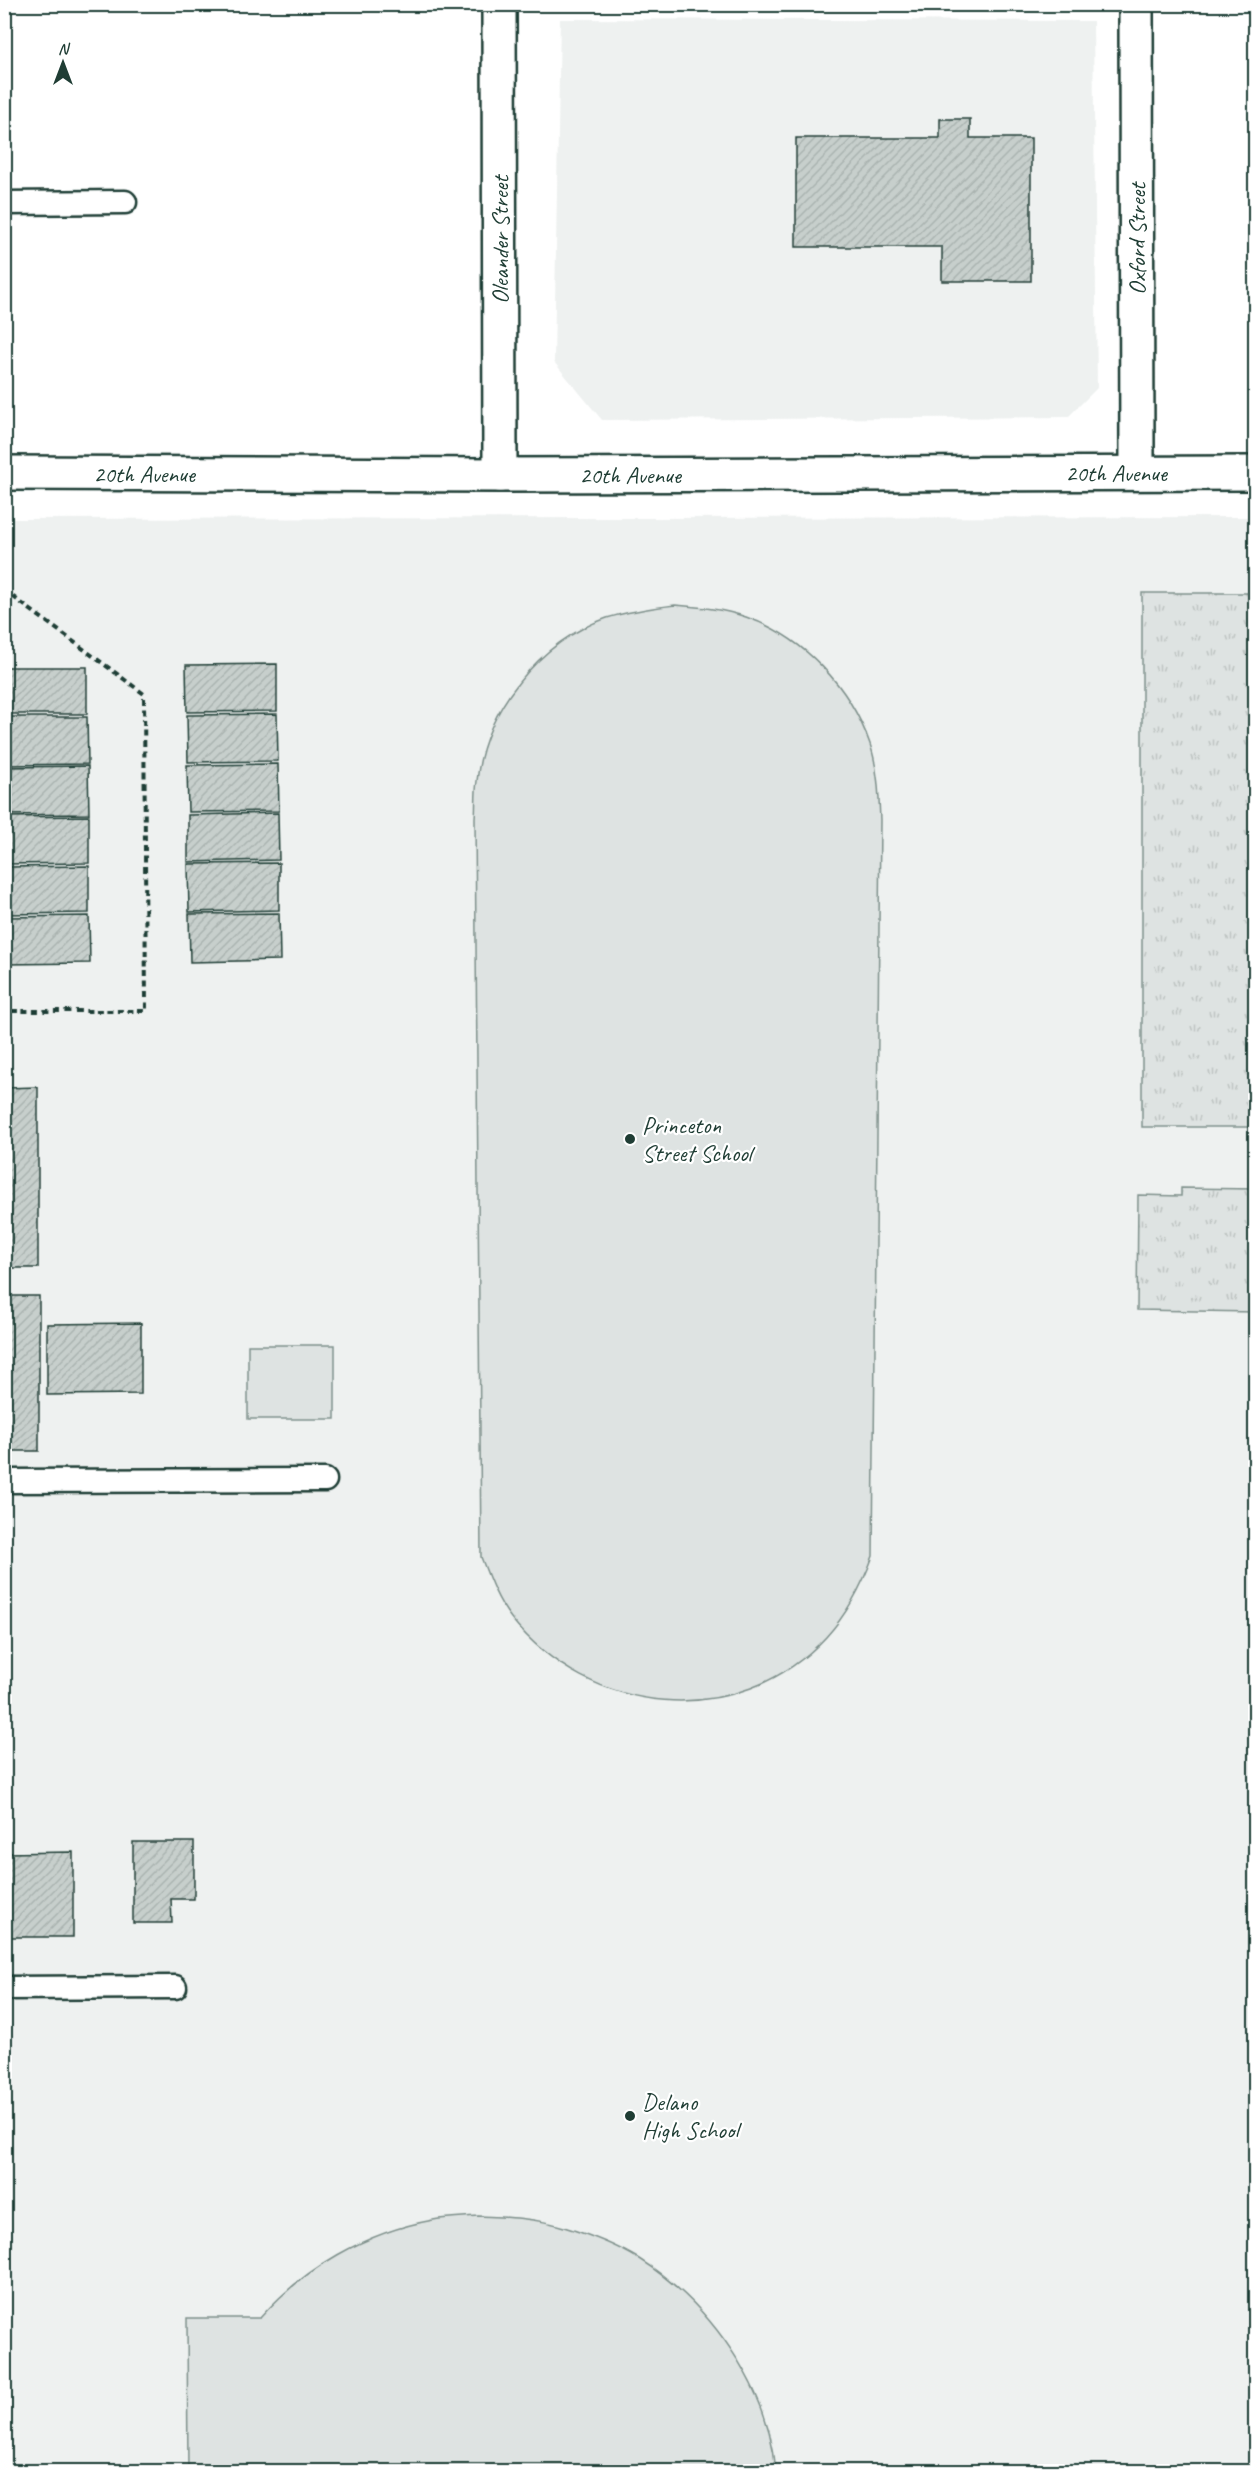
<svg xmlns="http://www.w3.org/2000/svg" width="1260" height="2476" viewBox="0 0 1260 2476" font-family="Caveat,sans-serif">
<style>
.built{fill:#eef1f0}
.grass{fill:url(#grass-tufts);stroke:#7e908b;stroke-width:1.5}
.pitch{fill:#dee3e2;stroke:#7e908b;stroke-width:1.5}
.building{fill:url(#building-hatch);stroke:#1f3d34;stroke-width:1.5}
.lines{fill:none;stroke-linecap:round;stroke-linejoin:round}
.lane-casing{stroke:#1f3d34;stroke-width:27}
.street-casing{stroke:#1f3d34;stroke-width:38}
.path{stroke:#1f3d34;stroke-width:4;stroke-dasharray:6 4.5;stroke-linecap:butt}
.lane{stroke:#fff;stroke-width:22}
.street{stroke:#fff;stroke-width:33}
.poi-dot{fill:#1f3d34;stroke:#fff;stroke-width:2}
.labels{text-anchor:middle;stroke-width:4.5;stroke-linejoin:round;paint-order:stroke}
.street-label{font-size:24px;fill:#1f3d34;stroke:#fff}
.poi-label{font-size:24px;fill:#1f3d34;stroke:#fff;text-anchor:start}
</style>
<defs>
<pattern id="grass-tufts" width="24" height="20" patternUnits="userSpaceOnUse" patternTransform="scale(1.5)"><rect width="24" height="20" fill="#dee3e2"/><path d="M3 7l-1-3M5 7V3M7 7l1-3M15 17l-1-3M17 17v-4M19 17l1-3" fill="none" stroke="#bec4c2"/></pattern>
<pattern id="building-hatch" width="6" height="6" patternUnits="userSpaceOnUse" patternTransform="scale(1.5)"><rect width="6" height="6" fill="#c7cfcc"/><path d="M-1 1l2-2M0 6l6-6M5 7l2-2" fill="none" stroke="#aab3b0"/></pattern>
</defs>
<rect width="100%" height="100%" fill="#fff"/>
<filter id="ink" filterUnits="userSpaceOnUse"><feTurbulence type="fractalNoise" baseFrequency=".0167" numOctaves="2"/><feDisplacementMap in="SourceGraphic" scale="12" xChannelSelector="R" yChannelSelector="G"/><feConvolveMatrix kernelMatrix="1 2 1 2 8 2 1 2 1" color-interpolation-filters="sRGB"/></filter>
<g filter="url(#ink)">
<g class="built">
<polygon points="560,19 1093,21 1097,388 1068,417 602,420 554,362"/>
<polygon points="1255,517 1255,2471 5,2471 4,519"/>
</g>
<g class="grass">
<rect x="1142" y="593" width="113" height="534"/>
<polygon points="1181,1188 1255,1189 1255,1312 1137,1310 1138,1195 1181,1196"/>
</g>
<g class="pitch">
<path d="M 675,605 C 699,607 723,609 746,617 C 804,637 850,687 870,744 C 878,768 879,795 880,820 L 873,1556 C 862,1586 848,1613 826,1637 C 737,1733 589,1716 511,1618 C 497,1600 489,1578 481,1557 L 475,818 C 476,806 475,794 477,781 C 484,710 540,641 607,618 C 630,611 651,608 675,605 Z"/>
<rect x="248" y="1345" width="87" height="74"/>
<path d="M 478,2216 C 507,2217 536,2218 564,2227 C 590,2235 616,2245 639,2259 C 710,2304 769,2387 776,2471 L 188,2471 L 187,2318 L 260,2318 C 304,2268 366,2232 433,2220 C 447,2217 463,2217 478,2216 Z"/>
</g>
<g class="building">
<polygon points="940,119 970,119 970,138 1031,138 1031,281 942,281 942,247 796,247 796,138 940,138"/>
<polygon points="277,664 277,711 187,712 186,665"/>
<rect x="4" y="667" width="83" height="47"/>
<polygon points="277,714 278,761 188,762 187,715"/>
<polygon points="4,717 87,717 88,764 4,765"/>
<polygon points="278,764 279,811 188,812 187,765"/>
<polygon points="88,766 89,814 4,815 4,767"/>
<polygon points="278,813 279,860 188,862 188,815"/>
<polygon points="89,816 89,863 4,864 4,817"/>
<polygon points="279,863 279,910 189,912 188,864"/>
<polygon points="89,866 89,913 4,914 4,867"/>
<polygon points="279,913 280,960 190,962 189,914"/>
<polygon points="89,916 90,963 4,964 4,917"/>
<polygon points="38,1087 38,1268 4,1268 4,1088"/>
<rect x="4" y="1296" width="35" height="155"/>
<polygon points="141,1323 141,1394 47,1395 47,1324"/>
<polygon points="133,1842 194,1842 194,1899 171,1899 172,1923 133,1923"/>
<polygon points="73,1852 73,1937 4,1937 4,1853"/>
</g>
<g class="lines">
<defs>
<g id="lane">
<polyline points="4,203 125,202"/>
<polyline points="4,1481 325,1480"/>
<polyline points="4,1988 175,1987"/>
</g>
<g id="street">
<polyline points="499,4 500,475"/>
<polyline points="1136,4 1137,473"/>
<polyline points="4,473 500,475 1256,473"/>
</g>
</defs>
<use href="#lane" class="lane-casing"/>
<use href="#street" class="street-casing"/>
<polyline class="path" points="4,590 144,694 146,1011 4,1011"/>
<use href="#lane" class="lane"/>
<use href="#street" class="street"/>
</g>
</g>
<g class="poi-dot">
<circle cx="630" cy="1139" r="6"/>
<circle cx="630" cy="2116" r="6"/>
</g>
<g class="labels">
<g class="street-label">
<text transform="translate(1137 239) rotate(-90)" y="8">Oxford Street</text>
<text transform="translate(500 240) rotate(-90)" y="8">Oleander Street</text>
<text x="1116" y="481">20th Avenue</text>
<text x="144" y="482">20th Avenue</text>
<text x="630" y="483">20th Avenue</text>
</g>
<g class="poi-label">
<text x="642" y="1133">Princeton<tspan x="642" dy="28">Street School</tspan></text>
<text x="642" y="2110">Delano<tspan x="642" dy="28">High School</tspan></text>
</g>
</g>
<rect width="1260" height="2476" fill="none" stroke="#fff" stroke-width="24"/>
<rect x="12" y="12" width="1236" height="2452" fill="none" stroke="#1f3d34" stroke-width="2" filter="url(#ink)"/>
<g transform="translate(63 63)" stroke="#ffffff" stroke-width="4.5" paint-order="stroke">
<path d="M0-4.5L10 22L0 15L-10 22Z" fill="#1f3d34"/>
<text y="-9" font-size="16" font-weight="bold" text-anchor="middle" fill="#1f3d34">N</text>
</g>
</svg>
